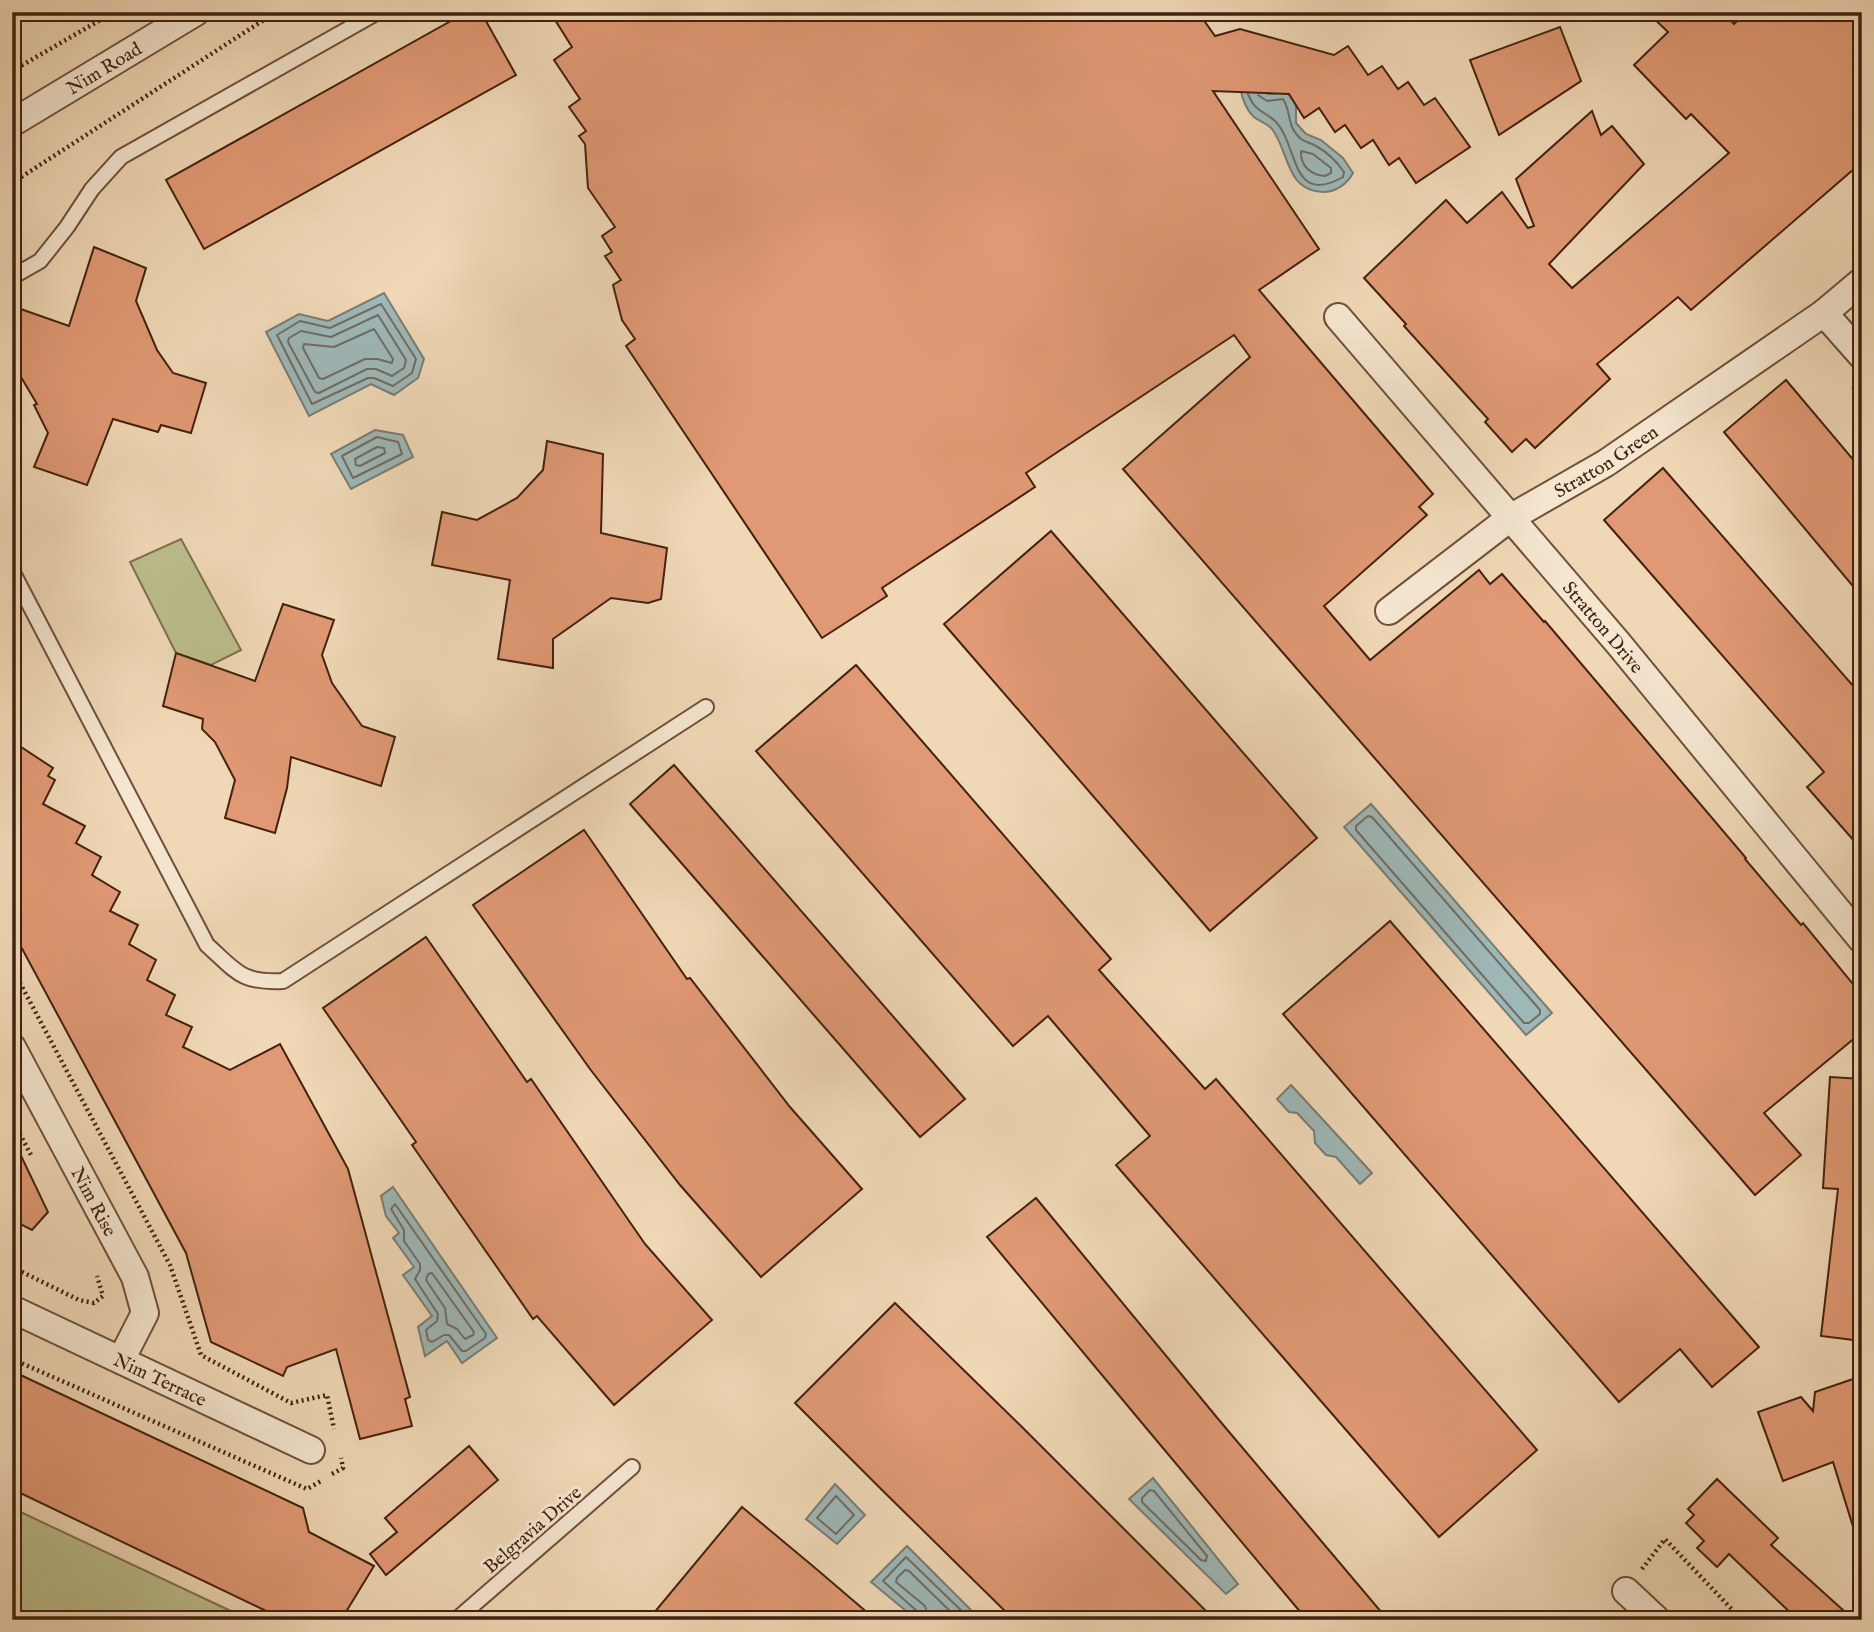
<svg xmlns="http://www.w3.org/2000/svg" width="1874" height="1632" viewBox="0 0 1874 1632" font-family="'IM FELL English',serif">
<style>
.green{fill:#bbbe8c;stroke:#7f704e;stroke-width:2}
.water{fill:#9eb8b8;stroke:#7a7c74;stroke-width:2}
.lines{fill:none;stroke-linecap:round;stroke-linejoin:round}
.shore{stroke:#706c64;stroke-width:2}
.building{fill:#e09974;stroke:#43210f;stroke-width:2}
.service-casing{stroke:#6e4f39;stroke-width:18}
.minor-casing{stroke:#6e4f39;stroke-width:30}
.path{stroke:#43210f;stroke-width:4.5;stroke-dasharray:2 3.5;stroke-linecap:butt}
.service{stroke:#f5e6d0;stroke-width:14}
.minor{stroke:#f5e6d0;stroke-width:26}
.labels{text-anchor:middle;stroke-width:6;stroke-linejoin:round;paint-order:stroke}
.street-label{font-size:19px;fill:#43210f;stroke:#f5e6d0}
</style>
<rect width="100%" height="100%" fill="#f0d8b6"/>
<filter id="stains"><feTurbulence type="fractalNoise" baseFrequency=".00286" numOctaves="4"/><feColorMatrix values="0 0 0 0 .2 0 0 0 0 .09 0 0 0 0 .02 0 0 0 .5 -.17"/></filter>
<radialGradient id="worn" r=".72"><stop offset=".6" stop-color="#630" stop-opacity="0"/><stop offset="1" stop-color="#630" stop-opacity=".3"/></radialGradient>
<g class="green">
<polygon points="181,539 241,650 211,665 176,653 130,562"/>
<polygon points="12,1508 250,1620 12,1620"/>
</g>
<g class="water">
<path d="M 1237,72 L 1268,94 L 1274,94 L 1284,88 L 1296,105 L 1296,123 L 1306,134 L 1321,140 L 1343,158 L 1353,173 C 1347,184 1336,192 1323,192 C 1285,190 1290,153 1272,129 C 1267,123 1260,122 1254,117 C 1242,106 1240,87 1237,72 Z"/>
<polygon points="384,293 424,359 418,378 394,395 371,384 309,416 266,332 299,314 328,321"/>
<polygon points="375,430 403,435 413,457 351,489 331,454"/>
<polygon points="1371,804 1552,1013 1526,1035 1344,827"/>
<polygon points="1291,1085 1372,1173 1360,1184 1336,1157 1326,1155 1315,1143 1314,1131 1297,1113 1289,1112 1277,1099"/>
<polygon points="393,1187 497,1338 462,1363 447,1341 425,1356 418,1327 432,1316 403,1275 414,1267 393,1238 399,1233 386,1216 381,1196"/>
<polygon points="1153,1478 1238,1584 1226,1594 1129,1499"/>
<polygon points="835,1484 865,1515 837,1544 806,1519"/>
<polygon points="907,1546 981,1620 917,1620 871,1582"/>
</g>
<g class="lines">
<g class="shore">
<path d="M 1248,94 C 1256,113 1263,110 1275,121 C 1299,145 1290,207 1343,177 L 1344,172 C 1337,162 1327,152 1316,146 C 1311,143 1305,142 1301,139 C 1286,126 1292,113 1283,99 L 1267,101 L 1258,95"/>
<path d="M 1301,151 L 1313,154 L 1331,168 L 1331,173 L 1325,176 C 1311,175 1300,166 1301,151 Z"/>
<polygon points="381,304 416,359 412,373 393,386 374,378 368,378 312,404 277,335 300,321 330,328"/>
<polygon points="378,315 406,360 404,368 392,376 376,369 367,369 319,393 315,392 288,342 289,338 301,331 331,337"/>
<polygon points="374,329 393,359 392,363 377,359 365,359 323,379 319,378 303,348 304,344 334,347"/>
<polygon points="377,437 398,442 402,454 353,478 342,456"/>
<polygon points="377,447 384,448 385,453 360,466 356,465 355,459"/>
<polygon points="1368,816 1372,817 1540,1010 1540,1014 1529,1023 1524,1023 1356,830 1356,826"/>
<polygon points="395,1204 486,1334 485,1338 466,1351 462,1351 449,1335 444,1335 432,1342 428,1340 426,1330 437,1321 438,1314 415,1279 420,1270 420,1264 404,1241 404,1230 391,1209"/>
<polygon points="432,1273 474,1332 473,1335 465,1339 457,1329 447,1324 445,1308 426,1280 428,1274"/>
<polygon points="1150,1490 1154,1491 1207,1556 1206,1561 1201,1560 1142,1502 1142,1498"/>
<polygon points="836,1496 854,1515 836,1534 817,1518"/>
<polyline points="921,1620 918,1612 883,1581 906,1557 971,1620"/>
<polyline points="929,1620 925,1606 896,1582 897,1578 905,1570 909,1571 959,1620"/>
</g>
</g>
<g class="building">
<polygon points="467,12 481,12 516,75 204,249 166,180"/>
<polygon points="550,12 1198,12 1215,36 1240,29 1334,55 1348,46 1368,75 1382,66 1398,89 1408,82 1424,105 1435,98 1470,147 1416,183 1399,158 1389,165 1373,140 1361,148 1345,125 1335,132 1319,108 1304,118 1289,94 1213,91 1319,249 1259,290 1433,494 1419,507 1427,515 1324,606 1370,660 1479,570 1490,584 1502,574 1544,622 1545,621 1746,858 1745,859 1801,925 1803,923 1862,995 1862,1032 1764,1113 1801,1155 1755,1195 1123,469 1250,357 1234,335 1026,473 1035,487 882,588 887,596 822,638 626,346 635,339 622,320 613,285 621,280 605,256 612,252 602,236 615,227 588,188 585,144 579,136 586,131 569,107 580,99 554,60 572,47"/>
<polygon points="1647,12 1723,12 1734,24 1746,12 1862,12 1862,162 1691,310 1678,297 1597,364 1610,379 1535,448 1526,439 1512,452 1485,422 1488,419 1404,326 1406,324 1364,278 1446,200 1467,223 1502,192 1528,228 1534,226 1516,179 1592,111 1601,135 1612,126 1644,164 1549,264 1572,288 1729,153 1691,114 1686,119 1634,65 1668,32"/>
<polygon points="1560,27 1581,81 1499,135 1470,60"/>
<polygon points="94,247 146,268 136,301 157,350 173,373 206,383 191,433 161,425 158,432 113,419 87,485 34,467 48,433 34,405 37,404 12,362 12,306 69,326"/>
<polygon points="1786,380 1862,470 1862,597 1724,432"/>
<polygon points="547,441 603,454 601,533 667,548 661,599 648,603 611,598 553,639 553,668 498,659 510,580 432,565 442,512 477,520 517,498 543,470"/>
<polygon points="1663,468 1862,696 1862,850 1807,787 1824,772 1604,520"/>
<polygon points="1051,531 1317,838 1210,931 944,624"/>
<polygon points="283,604 334,620 322,655 332,683 362,726 395,737 381,786 291,757 287,788 275,833 225,818 235,780 215,742 202,729 203,719 163,706 176,653 255,681"/>
<polygon points="856,665 1111,959 1099,970 1205,1089 1216,1079 1537,1450 1439,1537 1116,1165 1150,1136 1048,1016 1013,1046 756,751"/>
<polygon points="12,741 53,768 48,776 55,780 43,804 85,826 76,843 101,857 92,875 120,892 110,911 138,925 129,944 156,960 147,980 175,995 166,1015 192,1027 183,1047 230,1070 280,1044 348,1169 410,1397 405,1399 412,1426 360,1439 336,1349 287,1367 283,1376 211,1342 186,1253 12,930"/>
<polygon points="674,765 965,1099 920,1137 630,804"/>
<polygon points="584,830 687,979 690,978 790,1107 862,1189 761,1277 680,1185 590,1069 473,905"/>
<polygon points="1390,921 1759,1347 1712,1387 1680,1349 1619,1402 1283,1014"/>
<polygon points="426,937 527,1082 531,1079 645,1244 712,1320 614,1405 537,1316 533,1319 412,1145 416,1142 323,1008"/>
<polygon points="1830,1077 1862,1079 1862,1341 1821,1336 1838,1189 1823,1188"/>
<polygon points="12,1137 48,1212 32,1230 12,1220"/>
<polygon points="1036,1198 1219,1420 1388,1620 1307,1620 1142,1423 987,1237"/>
<polygon points="895,1303 1020,1425 1215,1620 1014,1620 880,1488 795,1403"/>
<polygon points="12,1371 303,1508 309,1532 374,1566 341,1620 285,1620 12,1489"/>
<polygon points="1862,1376 1862,1532 1855,1533 1833,1462 1783,1481 1758,1412 1801,1397 1813,1411 1815,1392"/>
<polygon points="469,1446 498,1480 386,1575 370,1554 397,1532 385,1518"/>
<polygon points="1717,1479 1778,1538 1771,1545 1854,1620 1798,1620 1729,1554 1717,1567 1697,1548 1704,1541 1686,1523 1694,1515 1688,1509"/>
<polygon points="742,1507 814,1567 876,1620 648,1620"/>
</g>
<g class="lines">
<defs>
<g id="service">
<polyline points="12,277 40,261 67,227 92,189 121,157 378,12"/>
<path d="M 12,571 L 207,945 C 237,972 241,983 283,981 L 706,707"/>
<polyline points="456,1620 632,1467"/>
</g>
<g id="minor">
<path id="s1" d="M 12,123 L 196,12"/>
<polyline points="1824,313 1862,356"/>
<path id="s2" d="M 1338,317 L 1618,643 L 1862,940"/>
<path id="s3" d="M 1389,611 L 1510,518 L 1606,463 L 1824,313 L 1862,281"/>
<path id="s4" d="M 12,1047 L 135,1277 L 145,1313 L 121,1360"/>
<path id="s5" d="M 12,1309 L 311,1450"/>
<polyline points="1626,1591 1657,1620"/>
</g>
</defs>
<use href="#service" class="service-casing"/>
<use href="#minor" class="minor-casing"/>
<g class="path">
<polyline points="12,71 114,12"/>
<polyline points="12,183 276,12"/>
<polyline points="1853,386 1862,397"/>
<polyline points="12,968 170,1265 201,1355 291,1403 327,1395 334,1429"/>
<polyline points="12,1119 31,1155"/>
<polyline points="12,1267 79,1300 94,1303 103,1296 97,1276"/>
<polyline points="12,1359 307,1489 321,1481"/>
<polyline points="332,1474 343,1468 341,1458"/>
<polyline points="1642,1569 1665,1539 1742,1620"/>
</g>
<use href="#service" class="service"/>
<use href="#minor" class="minor"/>
</g>
<g class="labels">
<g class="street-label">
<text dy="7" stroke="none"><textPath href="#s1" startOffset="107">Nim Road</textPath></text>
<text dy="7" stroke="none"><textPath href="#s3" startOffset="264">Stratton Green</textPath></text>
<text dy="7" stroke="none"><textPath href="#s2" startOffset="408">Stratton Drive</textPath></text>
<text dy="7" stroke="none"><textPath href="#s4" startOffset="175">Nim Rise</textPath></text>
<text dy="7" stroke="none"><textPath href="#s5" startOffset="164">Nim Terrace</textPath></text>
<text transform="translate(532 1529) rotate(-41)" y="7">Belgravia Drive</text>
</g>
</g>
<rect width="1874" height="1632" fill="none" stroke="#f0d8b6" stroke-width="42"/>
<rect x="14" y="14" width="1846" height="1604" fill="none" stroke="#43210f" stroke-width="3.5"/>
<rect x="21" y="21" width="1832" height="1590" fill="none" stroke="#43210f" stroke-width="2"/>
<rect width="100%" height="100%" filter="url(#stains)"/>
<rect width="100%" height="100%" fill="url(#worn)"/>
</svg>
